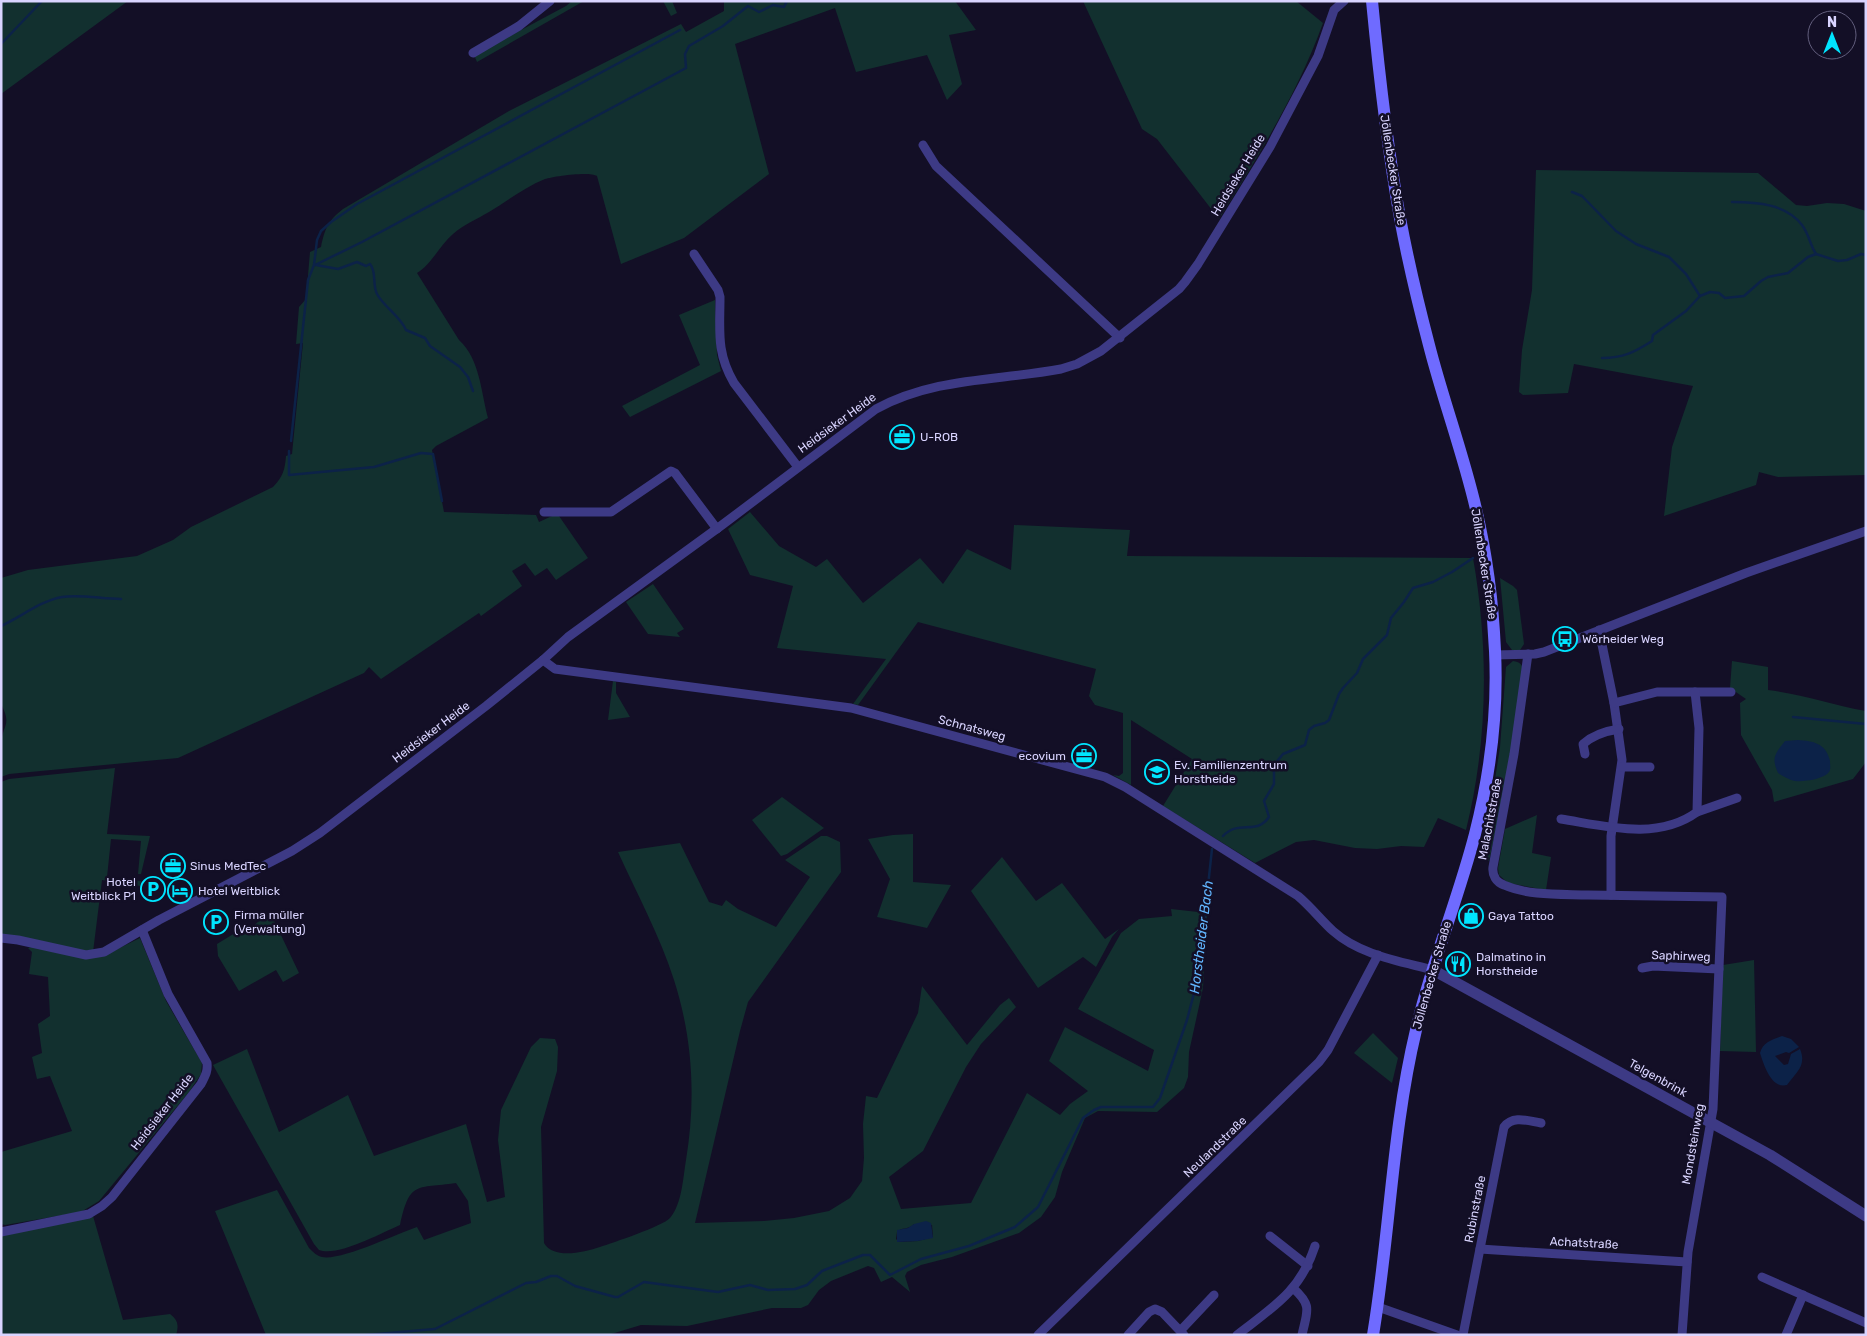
<svg xmlns="http://www.w3.org/2000/svg" width="1867" height="1336" viewBox="0 0 1867 1336" font-family="Rubik,sans-serif">
<style>
.green{fill:#12302f;fill-rule:evenodd}
.water{fill:#0c2248}
.lines{fill:none;stroke-linecap:round;stroke-linejoin:round}
.stream{stroke:#0c2248;stroke-width:2.5}
.minor{stroke:#3d3a85;stroke-width:9}
.tertiary{stroke:#3d3a85;stroke-width:11}
.secondary{stroke:#6f6bff;stroke-width:12}
.labels{text-anchor:middle;stroke-width:5;stroke-linejoin:round;paint-order:stroke}
.street-label{font-size:12px;fill:#d9d4ff;stroke:#130f26}
.poi-label{font-size:12px;fill:#d9d4ff;stroke:#130f26;text-anchor:start}
.water-label{font-size:14px;font-style:italic;fill:#62b6ff;stroke:#130f26}
</style>
<rect width="100%" height="100%" fill="#130f26"/>
<g class="green">
<polygon points="1,1 128,1 1,94"/>
<polygon points="572,1 584,1 477,62 474,55 566,6"/>
<polygon points="663,1 672,1 677,13 671,16"/>
<path d="M 724,1 L 955,1 L 976,30 L 949,35 L 962,84 L 947,100 L 927,55 L 856,72 L 835,8 L 735,44 L 769,174 L 684,238 L 621,264 L 597,176 C 590,171 554,176 545,179 C 525,187 507,201 489,212 C 477,219 463,225 453,234 C 440,245 431,265 417,273 L 459,340 C 480,359 481,392 488,418 L 436,446 L 432,450 L 444,512 L 536,515 L 539,522 L 552,516 L 559,516 L 588,558 L 556,580 L 547,568 L 535,576 L 525,563 L 512,571 L 522,586 L 481,616 L 479,613 L 381,679 L 369,667 L 364,673 L 178,758 L 9,774 L 1,777 C 1,766 0,754 1,743 C 3,724 12,725 1,704 L 1,578 L 28,570 L 137,556 L 173,540 L 191,527 L 273,487 C 283,477 285,469 286,456 L 292,454 L 303,343 L 296,344 L 299,307 L 306,299 L 310,252 L 321,247 C 325,228 328,221 343,209 L 509,111 L 681,24 L 686,32 L 724,11 Z"/>
<path d="M 1083,1 L 1296,1 L 1323,23 C 1298,93 1258,156 1219,219 L 1157,139 L 1142,129 Z"/>
<polygon points="1536,170 1758,173 1796,205 1807,206 1827,203 1844,204 1866,211 1866,475 1778,477 1759,472 1756,485 1664,516 1672,447 1693,386 1574,364 1568,393 1523,395 1519,392 1522,350 1532,290"/>
<polygon points="715,300 717,355 721,371 630,417 622,406 700,365 679,315"/>
<path d="M 750,512 L 779,546 L 816,567 L 827,559 L 863,603 L 920,558 L 943,584 L 967,549 L 1011,570 L 1014,525 L 1130,530 L 1127,556 L 1473,558 C 1489,648 1488,741 1466,830 L 1438,818 L 1424,847 L 1401,846 L 1377,849 L 1355,848 L 1314,840 L 1296,842 L 1255,863 L 1163,806 L 1192,759 L 1131,720 L 1131,785 L 1113,775 L 1119,776 L 1123,773 L 1123,713 L 1095,705 L 1089,696 L 1096,669 L 918,622 L 858,705 L 853,704 L 886,659 L 777,648 L 793,586 L 750,575 L 728,529 Z"/>
<polygon points="1500,578 1513,586 1517,590 1524,644 1520,650 1512,650 1506,642"/>
<polygon points="653,584 684,629 677,633 680,637 648,634 626,602"/>
<path d="M 1513,661 C 1520,662 1522,664 1523,670 L 1510,764 L 1489,861 L 1477,859 L 1494,786 L 1500,747 L 1506,667 Z"/>
<path d="M 1732,661 L 1768,667 L 1768,690 C 1801,694 1833,705 1866,711 L 1866,762 L 1853,779 L 1774,802 L 1772,790 L 1741,735 L 1740,703 L 1746,699 L 1730,688 Z"/>
<polygon points="613,681 616,682 616,693 630,717 608,720"/>
<polygon points="115,768 107,834 150,836 141,874 138,874 141,841 111,839 107,877 141,881 140,886 102,880 93,952 1,936 1,782 9,779"/>
<polygon points="782,797 824,828 787,854 781,856 752,820"/>
<polygon points="1537,815 1532,853 1551,857 1546,890 1508,883 1499,875 1498,868 1505,829"/>
<polygon points="913,834 913,882 951,885 927,928 877,917 890,879 868,839 893,835"/>
<path d="M 821,836 L 827,836 L 840,842 L 841,872 L 748,1002 L 740,1031 L 695,1223 L 764,1221 L 794,1218 L 829,1211 L 850,1198 L 862,1181 L 864,1158 L 863,1124 L 866,1096 L 877,1098 L 918,1013 L 922,986 L 967,1045 L 1000,1005 L 1009,998 L 1016,1007 L 981,1044 L 966,1067 L 923,1151 L 889,1177 L 901,1209 L 971,1203 L 1027,1093 L 1060,1115 L 1070,1104 L 1088,1091 L 1049,1061 L 1065,1027 L 1148,1071 L 1154,1050 L 1078,1009 L 1121,933 L 1139,919 L 1172,916 L 1171,909 L 1207,913 L 1203,988 L 1189,1052 L 1188,1077 L 1184,1088 L 1157,1112 L 1098,1111 L 1085,1118 L 1062,1172 L 1055,1197 L 1041,1217 L 1019,1233 L 952,1257 L 921,1265 L 907,1272 L 905,1276 L 910,1292 L 892,1277 L 881,1282 L 874,1268 L 868,1266 L 831,1281 L 819,1290 L 808,1305 L 801,1308 L 772,1308 L 687,1326 L 641,1325 L 608,1335 L 266,1335 L 215,1211 L 277,1190 L 309,1248 C 313,1252 317,1256 322,1257 C 341,1261 396,1234 417,1227 L 424,1240 L 471,1223 L 468,1201 L 456,1183 C 416,1189 410,1180 400,1225 C 381,1233 338,1257 319,1250 L 314,1244 L 213,1065 L 247,1049 L 279,1132 L 348,1095 L 374,1156 L 466,1124 L 487,1202 L 505,1197 L 498,1140 L 501,1110 L 531,1047 L 540,1038 L 555,1039 L 558,1047 L 557,1071 L 541,1127 L 544,1243 C 554,1260 584,1252 600,1247 C 612,1243 663,1226 670,1218 C 682,1204 683,1178 686,1160 C 696,1100 693,1039 674,980 C 660,936 637,894 618,852 L 680,843 L 709,902 L 722,906 L 726,900 L 738,909 L 776,927 L 810,877 L 785,860 ZM 914,1224 L 932,1225 L 933,1237 L 918,1241 L 899,1242 L 896,1239 L 897,1232 C 901,1227 909,1230 914,1224 Z"/>
<polygon points="1002,857 1036,901 1062,883 1105,939 1119,929 1112,937 1096,967 1083,957 1038,988 971,891"/>
<polygon points="270,912 299,973 283,982 276,970 239,991 218,956 217,944 235,933 246,932"/>
<polygon points="140,938 166,1001 202,1063 201,1074 189,1092 99,1201 81,1212 5,1225 1,1224 1,1152 72,1131 50,1076 37,1079 32,1057 42,1053 38,1024 50,1016 48,977 29,974 32,952 28,948 35,946 107,954"/>
<polygon points="1754,960 1756,1052 1720,1051 1723,965"/>
<polygon points="1373,1033 1398,1058 1392,1083 1354,1053"/>
<path d="M 93,1216 L 123,1320 L 170,1314 C 178,1320 179,1325 176,1335 L 1,1335 L 1,1235 Z"/>
</g>
<g class="water">
<path d="M 1798,740 C 1813,741 1826,743 1830,761 C 1830,765 1831,769 1829,772 C 1824,779 1804,782 1795,781 C 1789,780 1783,776 1778,773 C 1771,757 1775,754 1785,741 Z"/>
<path d="M 1782,1036 L 1791,1039 L 1799,1047 L 1789,1053 L 1786,1052 L 1775,1056 L 1784,1065 L 1788,1064 L 1791,1054 L 1800,1049 C 1807,1066 1796,1072 1787,1085 C 1771,1089 1764,1065 1760,1053 C 1763,1042 1772,1040 1782,1036 Z"/>
<polygon points="926,1221 931,1223 933,1238 918,1241 897,1242 897,1230 908,1228 914,1224"/>
</g>
<g class="lines">
<g class="stream">
<polyline points="1,44 42,1"/>
<polyline points="1572,192 1582,196 1616,231 1636,244 1669,257 1686,274 1700,296"/>
<path d="M 1732,202 C 1757,202 1786,204 1802,225 C 1809,234 1810,245 1816,254"/>
<polyline points="315,265 362,242 686,68 685,54 689,46 723,26 748,6 759,12 773,5 784,7 787,1"/>
<path d="M 316,265 L 338,269 L 357,262 L 366,266 L 370,264 C 377,272 372,284 377,294 C 384,307 400,316 406,330 L 425,338 L 430,346 L 460,367 L 468,377 L 473,391"/>
<path d="M 1602,358 C 1623,358 1635,352 1652,341 L 1653,335 L 1686,311 L 1700,296 L 1710,292 L 1719,293 L 1725,298 L 1744,296 L 1761,281 L 1768,277 L 1788,273 L 1808,257 L 1816,254 L 1838,261 L 1847,260 L 1861,254 L 1866,255"/>
<polyline points="291,441 308,280 314,265 317,240 321,231 331,222 357,204 680,30"/>
<polyline points="289,451 289,475 374,467 421,453 433,454 442,501"/>
<path d="M 1,626 C 21,617 40,601 62,597 C 81,594 102,599 121,599"/>
<polyline points="1793,717 1866,724"/>
<path d="M 1223,836 C 1239,819 1256,836 1269,817 L 1264,801 L 1274,784 L 1274,765 L 1283,754 L 1305,745 L 1309,730 L 1314,726 L 1325,723 L 1329,720 L 1339,694 L 1343,688 L 1357,673 L 1363,659 L 1387,635 L 1391,618 L 1404,602 L 1413,588 L 1433,582 L 1452,572 L 1473,558"/>
<polyline points="366,1335 435,1329 526,1283 536,1282 551,1276 557,1276 575,1286 615,1297 618,1297 644,1282 718,1292 750,1285 768,1290 795,1289 807,1285 822,1271 863,1255 870,1255 890,1275 921,1259 969,1246 1015,1227 1038,1207 1083,1118 1094,1110 1101,1107 1153,1107 1160,1098 1187,1020 1198,978 1212,849"/>
</g>
<g class="minor">
<polyline points="473,53 519,26 550,1"/>
<polyline points="923,145 936,166 1120,338"/>
<path d="M 694,254 L 718,290 L 720,297 C 720,331 716,352 734,383 L 798,467"/>
<polyline points="544,512 611,512 671,471 675,473 717,529"/>
<polyline points="1599,630 1614,703 1622,760 1611,836 1611,895"/>
<path d="M 1528,654 L 1514,754 L 1493,867 C 1492,875 1496,882 1504,885 C 1529,896 1561,894 1588,895 C 1632,896 1677,896 1722,897 L 1713,1109 L 1688,1252 L 1682,1335"/>
<polyline points="1495,655 1535,654 1544,652 1746,573 1866,531"/>
<path d="M 543,660 L 555,669 L 851,708 L 1105,777 L 1125,787 L 1298,896 C 1311,907 1321,920 1333,931 C 1360,955 1399,961 1433,970"/>
<polyline points="1614,703 1657,692 1731,692"/>
<path d="M 1585,754 L 1583,744 C 1593,735 1606,731 1619,729"/>
<polyline points="1622,767 1650,767"/>
<polyline points="1697,812 1737,798"/>
<path d="M 1561,819 C 1605,826 1658,841 1697,812 L 1699,728 L 1695,692"/>
<path d="M 1,938 L 18,940 L 86,955 L 104,952 L 159,920 L 292,851 L 320,833 L 486,706 L 543,660 L 568,637 L 722,525 L 876,409 C 935,377 997,381 1061,369 L 1077,364 L 1101,351 L 1179,289 L 1185,282 L 1198,264 L 1270,147 L 1318,56 L 1334,10 L 1344,1"/>
<polyline points="1642,968 1653,966 1719,969"/>
<path d="M 1,1232 L 89,1214 L 102,1206 L 112,1197 L 201,1084 C 205,1076 208,1072 207,1063 L 168,994 L 142,930"/>
<polyline points="1270,1236 1308,1266"/>
<polyline points="1480,1249 1687,1262"/>
<polyline points="1762,1277 1866,1323"/>
<path d="M 1293,1288 C 1313,1306 1307,1311 1302,1335"/>
<polyline points="1378,1307 1457,1335"/>
<polyline points="1181,1330 1214,1295"/>
<polyline points="1038,1335 1319,1062 1328,1050 1378,955"/>
<polyline points="1128,1335 1149,1312 1155,1309 1162,1312 1184,1335"/>
<path d="M 1237,1335 C 1273,1307 1300,1292 1315,1246"/>
<path d="M 1463,1335 L 1504,1127 C 1513,1115 1528,1121 1541,1123"/>
<polyline points="1786,1335 1803,1295"/>
</g>
<polyline class="tertiary" points="1433,970 1770,1155 1866,1216"/>
<path class="secondary" d="M 1372,1 C 1379,74 1387,146 1400,218 C 1408,261 1418,303 1429,345 C 1443,400 1463,453 1476,509 C 1487,556 1493,603 1495,651 C 1498,712 1490,775 1475,834 C 1458,900 1431,964 1416,1030 C 1392,1130 1390,1234 1373,1335"/>
</g>
<defs>
<symbol id="office-ring" viewBox="-11 -11 22 22"><circle r="9.5" fill="#130f26" stroke="#00e5ff" stroke-width="1.5"/><path d="M-6-3h4V-5.5h4V-3h4V5H-6ZM-1-4.5V-3h2v-1.5ZM-6 0V1H6V0Z" fill="#00e5ff"/></symbol>
<symbol id="bus-ring" viewBox="-11 -11 22 22"><circle r="9.5" fill="#130f26" stroke="#00e5ff" stroke-width="1.5"/><path d="M-5-6H5V4H4V6H2V4H-2V6H-4V4H-5ZM-3.5-4V0h7V-4ZM-3.5 1.2v1.5H-2V1.2ZM2 1.2v1.5H3.5V1.2Z" fill="#00e5ff"/></symbol>
<symbol id="school-ring" viewBox="-11 -11 22 22"><circle r="9.5" fill="#130f26" stroke="#00e5ff" stroke-width="1.5"/><path d="M0-5L7-2L0 1L-7-2ZM-4 1L0 2.5L4 1V4Q0 6-4 4Z" fill="#00e5ff"/></symbol>
<symbol id="parking-ring" viewBox="-11 -11 22 22"><circle r="9.5" fill="#130f26" stroke="#00e5ff" stroke-width="1.5"/><path d="M-3.5-5.5H1a3.5 3.5 0 0 1 0 7H-1V5.5H-3.5ZM-1-3.4V-.6H.8a1.4 1.4 0 0 0 0-2.8Z" fill="#00e5ff"/></symbol>
<symbol id="hotel-ring" viewBox="-11 -11 22 22"><circle r="9.5" fill="#130f26" stroke="#00e5ff" stroke-width="1.5"/><path d="M-6-4.5h1.5V1H6V5H4.5V3h-9V5H-6ZM-4 0a1.8 1.8 0 1 1 3.6 0ZM.5 0V-2.5h3Q6-2.5 6 0Z" fill="#00e5ff"/></symbol>
<symbol id="shop-ring" viewBox="-11 -11 22 22"><circle r="9.5" fill="#130f26" stroke="#00e5ff" stroke-width="1.5"/><path d="M-5-2.5h2.3a2.7 3.5 0 0 1 5.4 0H5L5.5 6h-11ZM-1.5-2.5h3a1.5 2.3 0 0 0-3 0Z" fill="#00e5ff"/></symbol>
<symbol id="restaurant-ring" viewBox="-11 -11 22 22"><circle r="9.5" fill="#130f26" stroke="#00e5ff" stroke-width="1.5"/><path d="M-5-6h1v4h1v-4h1v4h1v-4h1v5L-1.5 .5V6h-2V.5L-5-1ZM5-6V6H3V1.5H1.5Q1.5-4 5-6Z" fill="#00e5ff"/></symbol>
</defs>
<g fill-rule="evenodd">
<use href="#office-ring" x="888" y="423" width="28" height="28"/>
<use href="#bus-ring" x="1551" y="625" width="28" height="28"/>
<use href="#office-ring" x="1070" y="742" width="28" height="28"/>
<use href="#school-ring" x="1143" y="758" width="28" height="28"/>
<use href="#office-ring" x="159" y="852" width="28" height="28"/>
<use href="#parking-ring" x="139" y="875" width="28" height="28"/>
<use href="#hotel-ring" x="166" y="877" width="28" height="28"/>
<use href="#shop-ring" x="1457" y="902" width="28" height="28"/>
<use href="#parking-ring" x="202" y="908" width="28" height="28"/>
<use href="#restaurant-ring" x="1444" y="950" width="28" height="28"/>
</g>
<g class="labels">
<g class="street-label">
<text transform="translate(1393 170) rotate(81)" y="4">Jöllenbecker Straße</text>
<text transform="translate(1238 175) rotate(-59)" y="4">Heidsieker Heide</text>
<text transform="translate(837 423) rotate(-36)" y="4">Heidsieker Heide</text>
<text transform="translate(1484 564) rotate(81)" y="4">Jöllenbecker Straße</text>
<text transform="translate(972 728) rotate(15)" y="4">Schnatsweg</text>
<text transform="translate(431 732) rotate(-37)" y="4">Heidsieker Heide</text>
<text transform="translate(1490 819) rotate(-79)" y="4">Malachitstraße</text>
<text transform="translate(1681 956) rotate(2)" y="4">Saphirweg</text>
<text transform="translate(1432 975) rotate(-74)" y="4">Jöllenbecker Straße</text>
<text transform="translate(1658 1078) rotate(29)" y="4">Telgenbrink</text>
<text transform="translate(162 1112) rotate(-52)" y="4">Heidsieker Heide</text>
<text transform="translate(1693 1144) rotate(-80)" y="4">Mondsteinweg</text>
<text transform="translate(1215 1147) rotate(-44)" y="4">Neulandstraße</text>
<text transform="translate(1475 1209) rotate(-79)" y="4">Rubinstraße</text>
<text transform="translate(1584 1243) rotate(3)" y="4">Achatstraße</text>
</g>
<g class="poi-label">
<text x="920" y="441">U-ROB</text>
<text x="1582" y="643">Wörheider Weg</text>
<text x="1066" y="760" text-anchor="end">ecovium</text>
<text x="1174" y="769">Ev. Familienzentrum<tspan x="1174" dy="14">Horstheide</tspan></text>
<text x="190" y="870">Sinus MedTec</text>
<text x="136" y="886" text-anchor="end">Hotel<tspan x="136" dy="14">Weitblick P1</tspan></text>
<text x="198" y="895">Hotel Weitblick</text>
<text x="234" y="919">Firma müller<tspan x="234" dy="14">(Verwaltung)</tspan></text>
<text x="1488" y="920">Gaya Tattoo</text>
<text x="1476" y="961">Dalmatino in<tspan x="1476" dy="14">Horstheide</tspan></text>
</g>
<g class="water-label">
<text transform="translate(1201 937) rotate(-83)" y="5">Horstheider Bach</text>
</g>
</g>
<rect width="1867" height="1336" fill="none" stroke="#d9d4ff" stroke-width="5"/>
<g transform="translate(1832 35)"><circle r="24" fill="#130f26" stroke="#625e7d"/>
<path d="M0-4L9 19L0 12L-9 19Z" fill="#00e5ff"/>
<text y="-8" font-size="14" font-weight="bold" text-anchor="middle" fill="#d9d4ff">N</text>
</g>
</svg>
